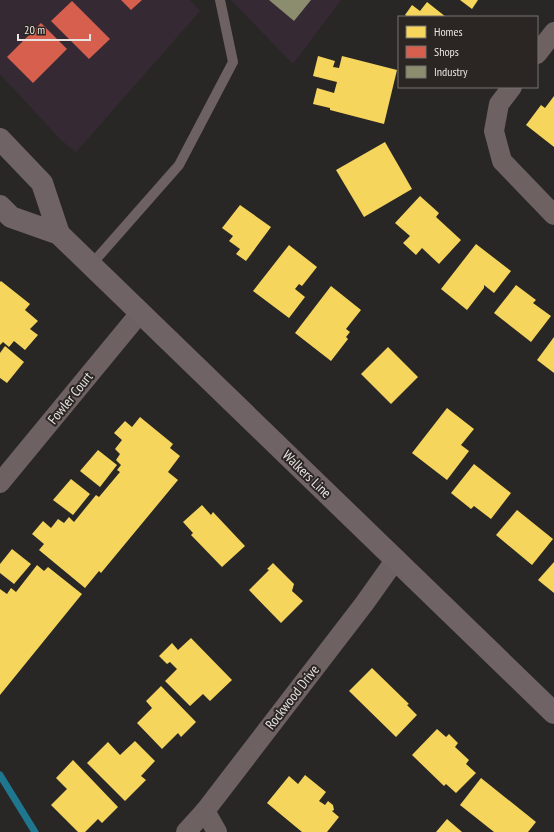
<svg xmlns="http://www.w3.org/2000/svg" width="554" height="832" viewBox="0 0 554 832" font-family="'PT Sans Narrow',sans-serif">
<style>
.commercial{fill:#352933}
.industrial{fill:#352934}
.homes{fill:#f6d55c}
.shops{fill:#d6604d}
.industry{fill:#8c8c6e}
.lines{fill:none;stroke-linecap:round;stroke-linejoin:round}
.stream{stroke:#1f768f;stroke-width:7}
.service{stroke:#6d6162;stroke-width:10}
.minor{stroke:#6d6162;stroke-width:20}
.secondary{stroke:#706365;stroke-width:22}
.labels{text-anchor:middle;stroke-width:4;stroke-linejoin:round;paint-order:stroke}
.street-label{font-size:14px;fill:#e8e4e2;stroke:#2b2623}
</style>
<rect width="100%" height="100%" fill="#292725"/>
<polygon class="commercial" points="0,0 190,0 200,11 76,152 61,140 0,74"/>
<polygon class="industrial" points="231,0 341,0 293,64"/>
<g class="homes">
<polygon points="460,0 478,0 472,9"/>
<polygon points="427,2 446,17 408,17 405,15 412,5 420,11"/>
<polygon points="318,56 335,61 333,67 339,68 342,56 397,70 384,124 330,110 330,108 313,104 317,88 334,93 337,82 313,76"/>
<polygon points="554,96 554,147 526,125 541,105 545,108"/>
<polygon points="385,142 412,189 364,217 336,170"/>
<polygon points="420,196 439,213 436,217 461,240 439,264 422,248 416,255 403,243 410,236 395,223"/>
<polygon points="240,205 271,227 246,261 236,254 240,249 229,241 233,236 222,228"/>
<polygon points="476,244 511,271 494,293 484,285 484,288 467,310 441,289"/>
<polygon points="289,245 317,267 302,286 299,284 295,289 305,297 289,318 253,291"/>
<polygon points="1,281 30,304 25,310 38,321 30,329 38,335 25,350 14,341 9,347 3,342 0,345 0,282"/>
<polygon points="516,285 536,300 533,303 551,316 531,342 494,313"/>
<polygon points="331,286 361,310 346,329 350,332 346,337 348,339 331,361 295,333"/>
<polygon points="554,337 554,373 537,360"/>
<polygon points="5,346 24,362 7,383 0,378 0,353"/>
<polygon points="388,347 418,377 391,404 361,374"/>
<polygon points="447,408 474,429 461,445 469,451 447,480 412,453"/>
<polygon points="140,417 173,444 170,448 180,456 168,472 178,480 101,573 99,571 85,588 39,550 44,544 32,534 43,521 51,528 58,519 64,523 69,517 74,522 96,495 99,497 120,472 117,470 121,465 116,460 120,454 115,449 122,440 114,433 125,421 132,427"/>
<polygon points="98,450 117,465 100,487 80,471"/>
<polygon points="474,464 511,493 491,519 474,506 471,509 451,493"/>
<polygon points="71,479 90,494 73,515 53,500"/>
<polygon points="202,505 211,515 213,512 245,546 222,567 191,535 193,533 183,522"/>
<polygon points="517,510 553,539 532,565 496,535"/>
<polygon points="12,549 31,564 14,584 0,573 0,564"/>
<polygon points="554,562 554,593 538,580"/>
<polygon points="273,563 294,584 292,591 303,601 281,623 249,590 269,570 267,569"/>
<polygon points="37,565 44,571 48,567 82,594 0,695 0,589 7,594 11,588 16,592"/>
<polygon points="191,638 232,680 210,701 203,694 190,706 165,681 177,669 170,662 167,664 159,656 172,643 178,650"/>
<polygon points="372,668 409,704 407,705 417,715 396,737 349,691"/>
<polygon points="161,686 196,722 181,737 178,733 162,749 137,723 152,708 146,701"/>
<polygon points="437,729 446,737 449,734 458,743 455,747 469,760 466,764 476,773 456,793 446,784 444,786 412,755"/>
<polygon points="135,741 155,761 141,776 146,780 125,801 87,763 108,742 120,755"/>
<polygon points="73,760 118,807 102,823 98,819 85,832 78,832 51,805 67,789 56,778"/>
<polygon points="305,775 326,792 319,801 325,805 328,801 333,805 334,810 332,811 339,817 327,832 302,832 267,803 289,776 298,784"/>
<polygon points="481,778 536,822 528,832 494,832 460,805"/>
<polygon points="447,819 462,832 436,832"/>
</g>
<g class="shops">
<polygon points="121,0 142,0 131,10"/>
<polygon points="72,1 110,39 89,59 51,21"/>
<polygon points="41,23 67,49 33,83 7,57"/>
</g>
<polygon class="industry" points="269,0 311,0 294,21"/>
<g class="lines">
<polyline class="stream" points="0,775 35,832"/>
<polyline class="service" points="91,265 179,165 233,62 220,0"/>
<g class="minor">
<polyline points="537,54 554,32"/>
<polyline points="512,87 499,104 494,131 502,161 554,215"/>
<polyline points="0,483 140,313"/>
<polyline points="205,811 217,832"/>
<polyline points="186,832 205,811 364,604 396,559"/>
</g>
<g class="secondary">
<polyline points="0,139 42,183 59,234"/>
<polyline points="0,206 11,217 59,234 554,713"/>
</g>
</g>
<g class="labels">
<g class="street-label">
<text transform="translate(70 398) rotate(-51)" y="5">Fowler Court</text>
<text transform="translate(307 474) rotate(44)" y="5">Walkers Line</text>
<text transform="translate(292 697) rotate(-52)" y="5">Rockwood Drive</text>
</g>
</g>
<rect x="398" y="16" width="140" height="72" fill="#2b2623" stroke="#77726f"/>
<rect x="406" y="26" width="20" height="12" fill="#f6d55c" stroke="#77726f"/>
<text x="434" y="36" font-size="12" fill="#e8e4e2">Homes</text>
<rect x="406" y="46" width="20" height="12" fill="#d6604d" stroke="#77726f"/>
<text x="434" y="56" font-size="12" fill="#e8e4e2">Shops</text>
<rect x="406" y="66" width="20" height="12" fill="#8c8c6e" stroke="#77726f"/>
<text x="434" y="76" font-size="12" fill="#e8e4e2">Industry</text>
<path d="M18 34v6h72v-6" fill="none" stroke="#e8e4e2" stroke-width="2"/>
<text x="24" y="34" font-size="12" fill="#e8e4e2" stroke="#2b2623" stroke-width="3" paint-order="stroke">20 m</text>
</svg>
